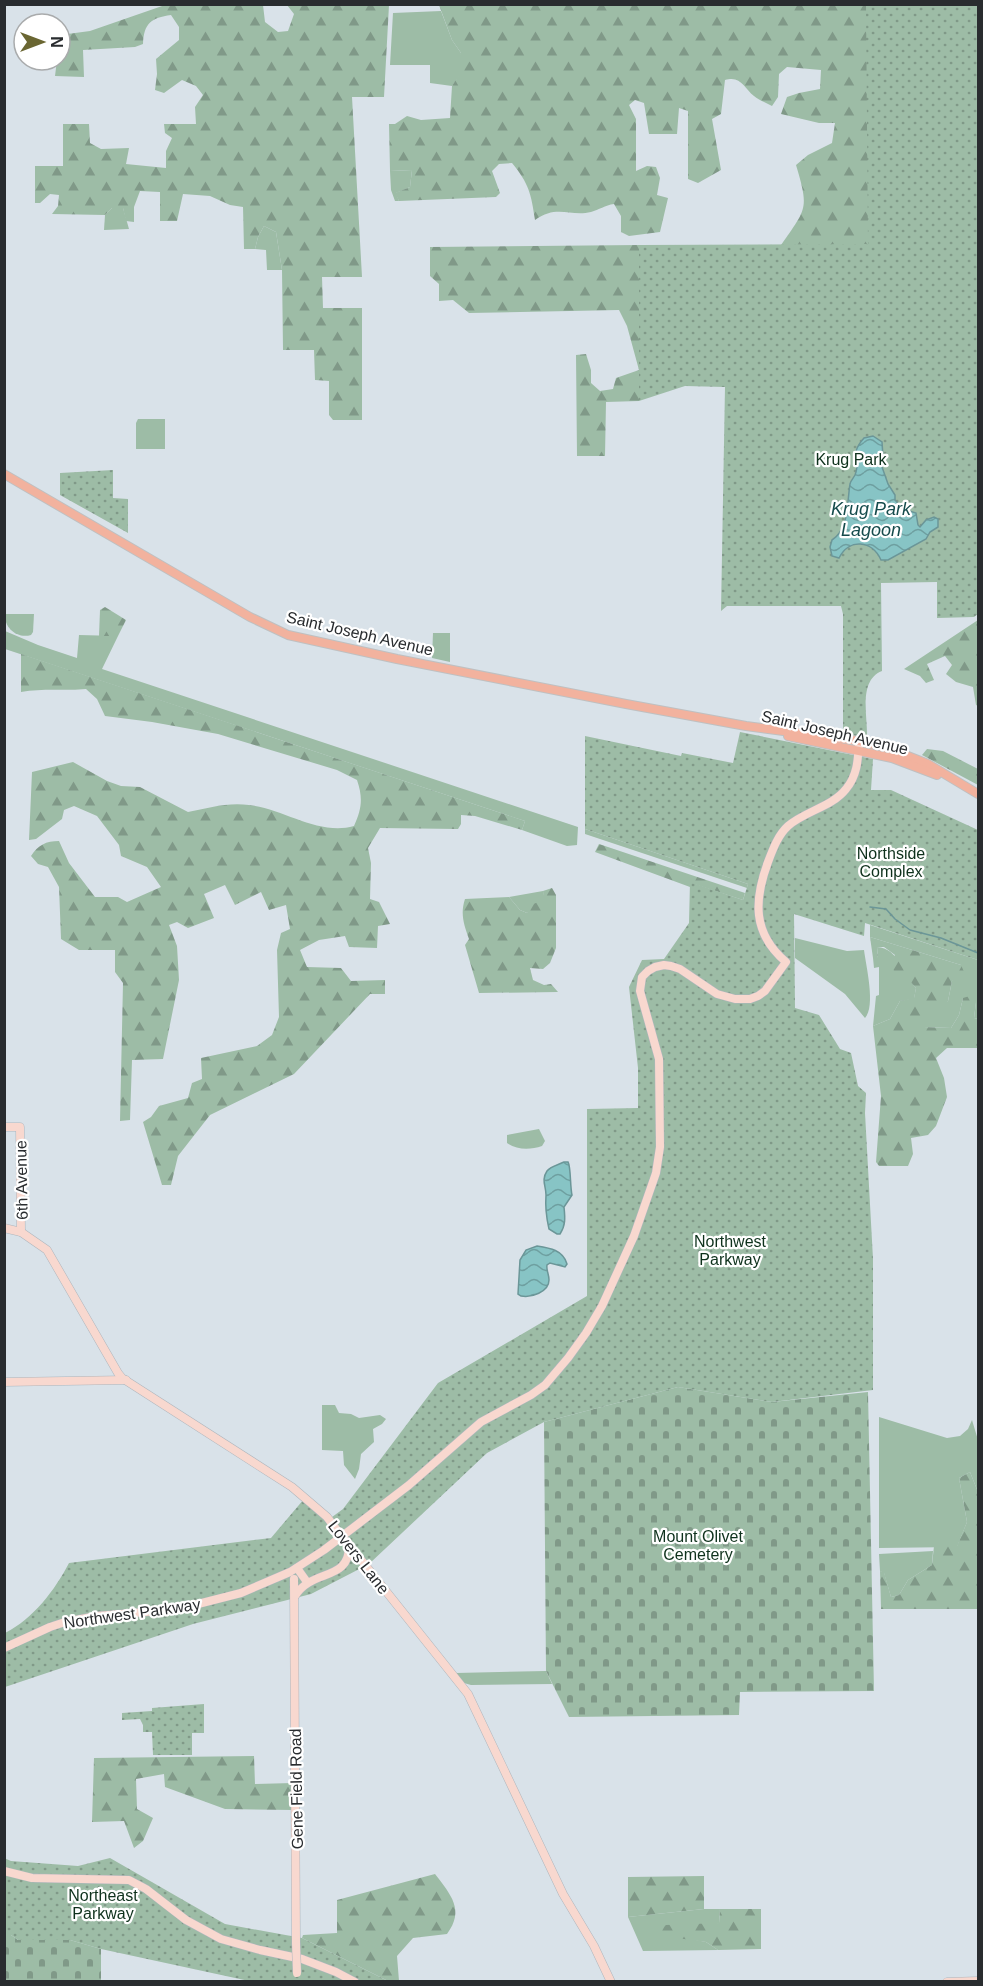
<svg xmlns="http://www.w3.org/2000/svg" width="983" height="1986" viewBox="0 0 983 1986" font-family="Arial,sans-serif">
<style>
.grass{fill:#9dbca6}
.forest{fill:url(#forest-firs)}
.cemetery{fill:url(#cemetery-stones)}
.park{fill:url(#park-dots)}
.water{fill:url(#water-waves);stroke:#6b9698;stroke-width:1.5}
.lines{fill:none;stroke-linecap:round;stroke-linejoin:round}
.stream{stroke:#6b9698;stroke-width:1.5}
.secondary-casing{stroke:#aeb6bd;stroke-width:9}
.primary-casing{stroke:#bfc0c1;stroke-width:10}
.secondary{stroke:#f8d8cf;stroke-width:8}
.primary{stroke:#f2b29e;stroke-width:8}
.secondary-bridge-casing{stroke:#aeb6bd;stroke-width:9;stroke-linecap:butt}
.secondary-bridge{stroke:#f8d8cf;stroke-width:8}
.labels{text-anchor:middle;stroke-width:4.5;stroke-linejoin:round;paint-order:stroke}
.park-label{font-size:16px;fill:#0e311c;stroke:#fff}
.street-label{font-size:16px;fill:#292c2f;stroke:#fff}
.water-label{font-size:18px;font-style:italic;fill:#154b4c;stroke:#fff}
</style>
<defs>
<pattern id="forest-firs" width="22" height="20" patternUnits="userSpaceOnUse" patternTransform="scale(1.5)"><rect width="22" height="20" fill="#9dbca6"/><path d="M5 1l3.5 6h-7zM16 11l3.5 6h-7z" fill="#809988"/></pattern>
<pattern id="cemetery-stones" width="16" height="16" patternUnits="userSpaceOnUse" patternTransform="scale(1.5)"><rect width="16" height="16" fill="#9dbca6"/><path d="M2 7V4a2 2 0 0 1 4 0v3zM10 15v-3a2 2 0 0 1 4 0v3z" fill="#809988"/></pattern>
<pattern id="park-dots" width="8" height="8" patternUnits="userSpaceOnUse" patternTransform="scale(1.5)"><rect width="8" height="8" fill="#9dbca6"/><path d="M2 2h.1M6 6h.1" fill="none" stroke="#809988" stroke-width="1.8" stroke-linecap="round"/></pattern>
<pattern id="water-waves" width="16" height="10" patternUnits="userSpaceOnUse" patternTransform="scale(1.5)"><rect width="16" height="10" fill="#87c4c5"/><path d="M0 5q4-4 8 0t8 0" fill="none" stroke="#6e9fa0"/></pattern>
</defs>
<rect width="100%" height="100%" fill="#d9e2e9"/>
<g class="grass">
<polygon points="441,11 452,40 461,53 460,75 452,86 430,83 430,65 390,65 393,13"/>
<polygon points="412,170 410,187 396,193 399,201 395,201 391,190 390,171"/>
<polygon points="112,208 123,208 129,229 104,230 105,215"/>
<polygon points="264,226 276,232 282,270 267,270 266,250 255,249 258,237"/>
<polygon points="138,419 165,419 165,449 136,449 136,423"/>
<path d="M 5,614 L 34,614 L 33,632 L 31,635 C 17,639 4,628 5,614 Z"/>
<polygon points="5,631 38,645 77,658 79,635 118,636 102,669 578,827 577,845 567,846 522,830 525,821 5,649"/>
<polygon points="433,633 450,633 450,662 432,658"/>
<polygon points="585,829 748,884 747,888 585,834"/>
<polygon points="543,891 545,900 527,913 520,910 509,897"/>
<polygon points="870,925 978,960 978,1019 974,1018 976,1002 963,998 959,1015 951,1028 924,1027 924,1015 948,1001 952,981 961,965 870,937"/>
<path d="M 795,938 L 847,951 L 864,950 C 866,966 876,1006 865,1018 L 845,994 L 795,958 Z"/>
<path d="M 877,947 C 898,948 904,974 916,988 L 914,999 L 900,1001 L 890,1019 L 873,1026 L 876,996 L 879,995 L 879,967 L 874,968 L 873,958 L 878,958 Z"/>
<path d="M 539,1129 L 545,1141 L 542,1146 C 530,1150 517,1150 507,1143 L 507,1135 Z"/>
<polygon points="322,1405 335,1405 339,1413 351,1414 359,1418 380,1415 386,1419 382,1424 373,1429 374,1442 361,1454 359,1469 355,1479 344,1465 343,1451 322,1450"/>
<polygon points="879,1417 947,1438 960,1436 968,1429 972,1420 978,1440 978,1492 970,1472 959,1478 967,1522 957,1547 879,1548"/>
<polygon points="933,1551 932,1565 908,1580 899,1595 891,1597 884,1573 880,1571 879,1554"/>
<polygon points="546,1671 552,1684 471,1685 464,1683 456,1673"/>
<polygon points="704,1909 720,1909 719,1923 686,1938 706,1942 718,1950 643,1951 628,1917"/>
</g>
<g class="forest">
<path d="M 165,5 L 263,5 L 265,22 L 278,32 L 288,31 L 294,14 L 287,5 L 389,5 L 384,97 L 352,97 L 362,277 L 322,277 L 323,308 L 362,308 L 362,420 L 333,420 L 329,415 L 329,381 L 315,380 L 314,350 L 283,350 L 282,270 L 276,232 L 264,226 L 258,237 L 255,249 L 244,249 L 243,207 L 230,205 L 210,196 L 183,194 L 177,221 L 160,221 L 160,192 L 140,191 L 134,207 L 134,222 L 126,221 L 123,208 L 112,208 L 105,215 L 52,214 L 58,206 L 59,195 L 50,194 L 40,203 L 35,203 L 35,166 L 63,166 L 63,124 L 89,124 L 90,143 L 101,149 L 129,148 L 126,164 L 166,168 L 166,151 L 172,138 L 165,133 L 164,124 L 196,124 L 195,107 L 203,95 L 196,86 L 182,80 L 164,93 L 155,90 L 157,74 L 156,59 L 179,40 L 179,27 L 171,15 C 151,18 144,23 143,44 L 135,47 L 83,50 L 84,77 L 55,76 L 57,60 L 60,60 L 60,35 L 90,31 Z"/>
<path d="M 439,5 L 978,5 L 884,260 L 735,245 L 781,245 C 807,208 809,209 796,165 L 808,155 L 832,143 L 835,123 L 819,123 L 781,114 L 787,97 L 799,93 L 820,89 L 821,70 L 787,67 L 779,74 L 778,97 L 772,106 C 766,103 759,100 754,96 C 744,88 741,75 725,80 L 721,114 L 712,119 L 721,170 L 698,183 L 688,179 L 688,111 L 679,108 L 677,134 L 649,134 L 644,103 L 635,100 L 629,105 L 636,119 L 636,171 L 647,166 L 656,167 L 660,178 L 657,195 L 668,198 L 660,232 L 629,236 L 621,232 L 621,216 L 614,204 C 605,205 599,210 591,212 C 570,217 557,204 535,220 C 531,193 529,184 512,163 L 499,164 L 492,171 L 500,193 L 496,197 L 399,201 L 395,193 L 410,187 L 412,170 L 390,171 L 389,124 L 395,124 L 407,116 L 421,120 L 450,118 L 452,86 L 459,75 L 456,63 L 461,53 L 452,40 Z"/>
<polygon points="639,245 639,401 606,402 605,456 577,456 576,355 586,354 591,370 591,383 600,391 613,389 616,378 639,370 627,326 619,310 469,313 453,300 439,301 439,284 430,276 430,247"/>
<polygon points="105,607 126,620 118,636 99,636 100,610"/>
<polygon points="978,620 978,706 976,705 973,687 956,682 946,674 952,665 945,656 927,664 934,680 926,683 920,676 904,669"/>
<path d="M 21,654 L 525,821 L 522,830 L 475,816 L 461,815 L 461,824 L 458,829 L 380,828 L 368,848 L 371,863 L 370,899 L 379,902 L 390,924 L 378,926 L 377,948 L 349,947 L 345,936 L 319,940 L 300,950 L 307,967 L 341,968 L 351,981 L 385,980 L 385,994 L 370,994 L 294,1074 L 210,1115 L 178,1156 L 171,1185 L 162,1185 L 143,1122 L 151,1117 L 159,1106 L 188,1098 L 192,1083 L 202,1079 L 201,1058 L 257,1046 L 272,1035 L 279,1017 L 277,950 L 281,933 L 290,929 L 286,905 L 269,910 L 261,892 L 235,905 L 225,885 L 204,894 L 214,918 L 188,928 L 177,922 L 169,925 L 177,946 L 179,980 L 163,1059 L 132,1060 L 130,1120 L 120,1121 L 123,983 L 115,972 L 115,950 L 79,950 L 61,939 L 59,887 L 48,867 L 38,864 L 31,856 C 38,845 46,841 59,841 L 69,863 L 95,897 L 118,897 L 127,902 L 161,887 L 147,867 L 121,856 L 119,845 L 97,816 L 74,806 L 64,810 L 62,819 L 36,839 L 29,840 L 32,772 L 73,762 L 107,781 L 121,786 L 140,787 L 188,812 C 208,808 228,802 249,805 C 284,809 319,836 354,826 C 362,808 363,798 357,780 L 337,770 L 218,734 L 152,722 L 105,716 L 97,699 L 86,689 C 64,691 43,688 21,692 Z"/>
<polygon points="927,749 943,751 978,769 978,785 922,755"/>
<polygon points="599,844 745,893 743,900 691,883 690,887 595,852"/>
<path d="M 552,888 L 556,895 L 556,948 L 550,963 L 543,969 L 530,968 L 533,980 L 544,985 L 551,984 L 558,992 L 479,993 L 465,945 L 469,939 C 464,925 460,914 465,899 L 509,897 L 520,910 L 527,913 L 533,904 L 544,900 L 543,891 Z"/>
<polygon points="870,937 961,965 965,974 952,981 948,1001 936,1015 924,1015 924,1027 951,1028 959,1015 963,998 973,995 976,1002 974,1018 978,1019 978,1048 947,1048 936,1058 944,1078 947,1097 936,1126 928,1135 911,1138 913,1154 908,1166 879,1166 876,1162 881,1096 873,1026 890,1019 900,1001 914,998 916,988 909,980 899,978 889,964 895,955 884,947 877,947 878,958 873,958"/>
<polygon points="970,1472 978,1492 978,1609 881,1609 880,1571 884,1572 891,1597 899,1595 908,1580 932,1565 934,1546 957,1546 967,1522 959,1478"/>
<polygon points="254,1756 255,1784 293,1783 293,1810 225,1809 165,1787 164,1774 136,1779 137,1809 153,1818 143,1841 134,1848 124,1821 92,1822 94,1758"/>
<path d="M 435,1874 C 451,1895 465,1910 447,1934 L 413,1938 L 397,1956 L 399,1981 L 388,1981 L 302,1938 L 303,1935 L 337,1933 L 337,1900 Z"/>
<polygon points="704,1876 704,1909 628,1917 628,1877"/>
<polygon points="720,1909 761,1909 761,1949 718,1950 706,1942 662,1936 659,1930 666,1925 719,1923"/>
</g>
<g class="cemetery">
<polygon points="678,1387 772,1402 868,1392 874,1691 740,1692 739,1715 569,1717 546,1671 544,1422"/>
<polygon points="4,1935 11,1935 18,1940 70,1940 101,1949 101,1981 5,1981"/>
</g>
<g class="park">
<path d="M 866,5 L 978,5 L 978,614 L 974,617 L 937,618 L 937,582 L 881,583 L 882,671 C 859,680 867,713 867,734 L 867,737 L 865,737 L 843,735 L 843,614 L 841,606 L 727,606 L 721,611 L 725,387 L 685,386 L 639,401 L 639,245 L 868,244 Z"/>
<polygon points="113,470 113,498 128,499 128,533 60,495 60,473"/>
<path d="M 740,732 L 873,759 L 871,790 L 891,790 L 978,830 L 978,960 L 865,923 L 864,936 L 794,914 L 795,1008 L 819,1015 L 840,1049 L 851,1053 L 858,1086 L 866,1093 L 865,1113 L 873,1259 L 873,1390 L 772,1402 L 678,1387 L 544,1422 L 487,1453 L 369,1564 L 311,1594 L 193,1624 L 5,1687 L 5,1633 C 33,1619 55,1590 69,1563 L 271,1538 L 304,1499 L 328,1520 L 343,1509 L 438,1383 L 587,1296 L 587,1109 L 638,1108 L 638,1068 L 629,987 L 642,960 L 664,959 L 689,923 L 690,882 L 743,900 L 748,884 L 585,829 L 585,736 L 681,756 L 682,753 L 733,763 Z"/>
<polygon points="204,1704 204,1733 192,1733 192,1755 153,1755 152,1732 143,1732 143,1725 140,1719 122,1720 122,1713 152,1711 152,1708"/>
<polygon points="4,1858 11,1861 78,1866 110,1858 225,1924 302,1938 388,1981 249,1981 101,1949 70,1940 18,1940 11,1935 5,1935"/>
</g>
<g class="water">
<path d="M 873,436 L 882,442 L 883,457 L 882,467 L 888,484 L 895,495 L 895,500 L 903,509 L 916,513 L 918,525 L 920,527 L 926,520 L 934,517 L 938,519 L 938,527 L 930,532 L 926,539 L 888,560 L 881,560 C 872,540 849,538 839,558 L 832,556 L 830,547 L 832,540 C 849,530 847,502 850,484 C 851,479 855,478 856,472 C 860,457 849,455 864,438 Z"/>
<path d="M 564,1162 L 568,1162 C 571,1167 570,1187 572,1195 L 564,1207 C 565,1217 566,1225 560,1234 L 557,1234 L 549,1229 C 546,1216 545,1208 546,1195 C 546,1186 541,1180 547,1171 C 551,1166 558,1165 564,1162 Z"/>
<path d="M 537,1246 C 550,1248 563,1250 567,1264 L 565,1267 L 550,1263 L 547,1265 C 546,1270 549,1274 549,1280 C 549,1292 531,1298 521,1296 L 518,1294 L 520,1260 L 526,1250 Z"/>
</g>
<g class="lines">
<polyline class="stream" points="870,907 886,909 895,919 910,930 941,938 978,953"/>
<defs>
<g id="secondary">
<polyline points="4,1127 20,1127 21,1232"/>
<polyline points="4,1228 21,1232 47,1250 118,1373 122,1378 292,1487 327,1517 336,1529"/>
<polyline points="4,1382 126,1380"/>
<polyline points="346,1541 468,1694 563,1894 594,1946 611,1982"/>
<polyline points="297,1568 307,1582"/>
<polyline points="294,1579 296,1943"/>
<path d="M 295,1596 C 312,1568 350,1582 349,1545"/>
<path d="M 4,1648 L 50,1627 L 65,1622 L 97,1616 L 158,1611 L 194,1605 L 241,1593 L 290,1572 L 324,1550 L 409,1485 L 481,1422 L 531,1395 L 545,1385 L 568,1358 L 586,1333 L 602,1306 L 634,1236 L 656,1173 L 660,1147 L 659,1059 L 640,991 L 642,977 L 648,971 L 655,967 L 664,965 L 671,966 L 680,969 L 717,994 L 735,999 L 750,999 L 758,996 L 765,991 L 786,962 C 752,933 754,900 768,862 C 773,849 778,835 788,826 C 805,811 832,807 846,789 C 858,775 858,758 859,741"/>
<polyline points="4,1871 32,1878 129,1880 146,1889 186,1920 221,1939 260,1950 302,1959 336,1972 355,1982"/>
<polyline points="947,1982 978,1981"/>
</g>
<g id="primary">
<polyline points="4,474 250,617 288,635 397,659 626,704 746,726 859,741 890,749 928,764 978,794"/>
<polyline points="788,736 892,758 937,775"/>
</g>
</defs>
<use href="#secondary" class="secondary-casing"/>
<use href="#primary" class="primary-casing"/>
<use href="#secondary" class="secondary"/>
<use href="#primary" class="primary"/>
<defs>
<g id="secondary-bridge">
<polyline points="336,1529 346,1541"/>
<polyline points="296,1943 297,1973"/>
</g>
</defs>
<use href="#secondary-bridge" class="secondary-bridge-casing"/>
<use href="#secondary-bridge" class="secondary-bridge"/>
</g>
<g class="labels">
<g class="park-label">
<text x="851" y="465">Krug Park</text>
<text x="891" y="859">Northside<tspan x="891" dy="18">Complex</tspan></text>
<text x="730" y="1247">Northwest<tspan x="730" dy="18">Parkway</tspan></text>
<text x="698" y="1542">Mount Olivet<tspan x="698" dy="18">Cemetery</tspan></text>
<text x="103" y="1901">Northeast<tspan x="103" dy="18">Parkway</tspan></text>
</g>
<g class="street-label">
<text transform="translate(360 633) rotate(13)" y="6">Saint Joseph Avenue</text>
<text transform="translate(835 732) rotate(13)" y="6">Saint Joseph Avenue</text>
<text transform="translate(21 1180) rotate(-91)" y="6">6th Avenue</text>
<text transform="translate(359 1557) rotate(52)" y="6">Lovers Lane</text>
<text transform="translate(132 1613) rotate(-8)" y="6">Northwest Parkway</text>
<text transform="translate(296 1789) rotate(-91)" y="6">Gene Field Road</text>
</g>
<g class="water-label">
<text x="871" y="515">Krug Park<tspan x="871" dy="21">Lagoon</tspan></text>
</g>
</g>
<rect width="983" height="1986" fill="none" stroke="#292c2f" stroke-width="12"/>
<g transform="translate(42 42) rotate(90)"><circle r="28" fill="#ffffff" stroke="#a9abac" stroke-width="1.5"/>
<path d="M0-4.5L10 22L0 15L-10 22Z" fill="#6a6632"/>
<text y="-9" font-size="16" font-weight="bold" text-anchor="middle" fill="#292c2f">N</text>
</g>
</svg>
